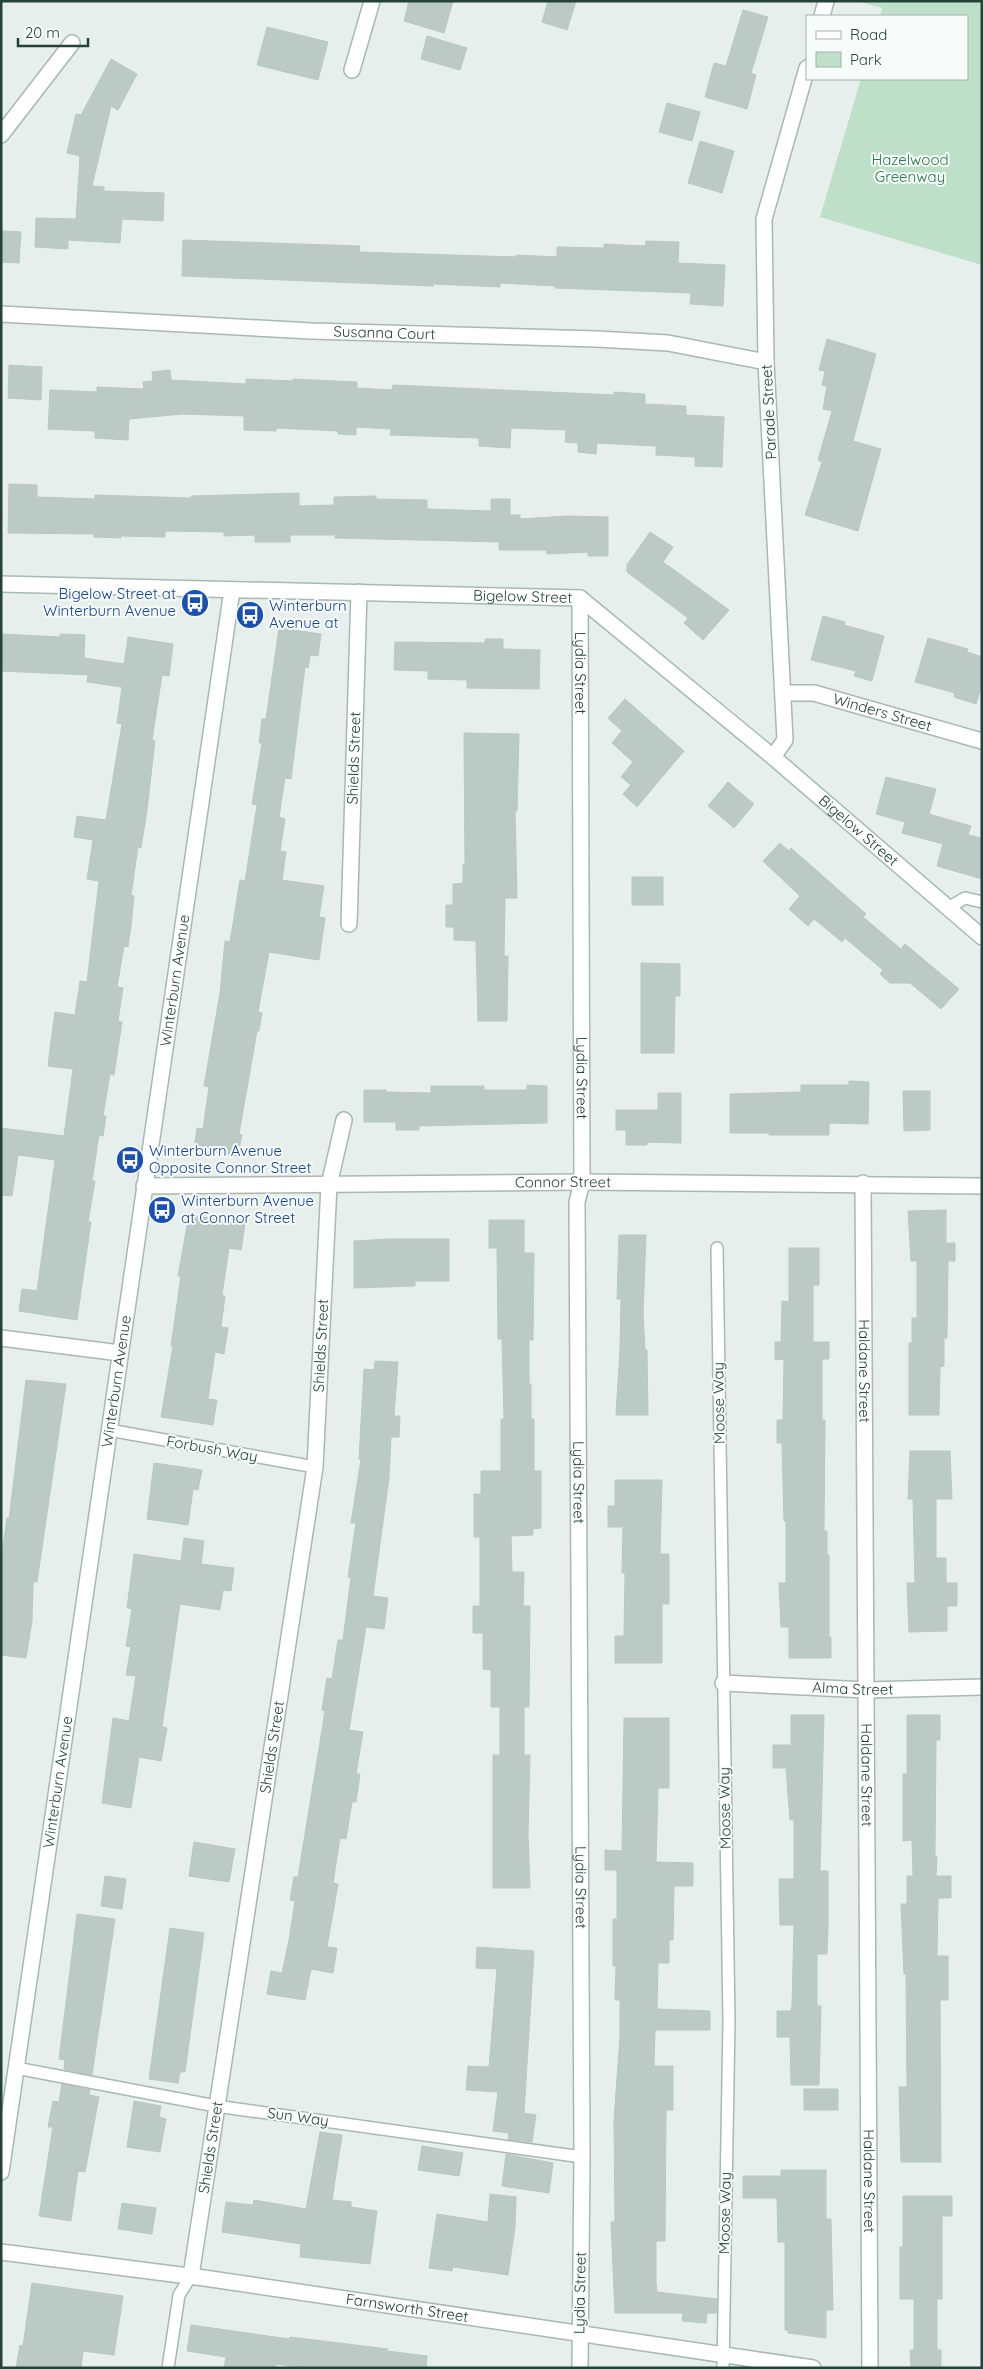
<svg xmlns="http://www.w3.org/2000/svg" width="983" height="2369" viewBox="0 0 983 2369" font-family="Quicksand,sans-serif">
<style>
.green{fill:#bfe0c8}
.building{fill:#bbcac4;stroke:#b8c9c2}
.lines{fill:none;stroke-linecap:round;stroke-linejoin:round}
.lane-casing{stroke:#a8b8b2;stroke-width:14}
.street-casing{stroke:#a8b8b2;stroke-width:18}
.secondary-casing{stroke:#a4bbb3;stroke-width:18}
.lane{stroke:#fff;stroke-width:11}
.street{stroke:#fff;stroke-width:15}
.secondary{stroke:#fff;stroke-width:15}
.labels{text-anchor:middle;stroke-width:4;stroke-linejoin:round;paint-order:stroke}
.park-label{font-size:15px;fill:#2d7a4b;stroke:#f7fbf9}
.street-label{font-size:15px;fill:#24423a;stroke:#f7fbf9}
.transit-label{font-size:15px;fill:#164399;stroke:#f7fbf9;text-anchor:start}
</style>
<rect width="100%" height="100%" fill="#e6efeb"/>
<polygon class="green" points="857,1 982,1 982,265 820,217 861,79 967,79 967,16 880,16 882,8"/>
<g class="building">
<polygon points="409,1 453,1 444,33 404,21"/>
<polygon points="548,1 576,1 567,30 542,22"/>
<polygon points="743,10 768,17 751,73 756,75 747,109 705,97 714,63 726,66"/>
<polygon points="267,27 328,42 318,80 257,65"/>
<polygon points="427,36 467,48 460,70 421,59"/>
<polygon points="111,59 137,74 118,110 111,106 92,186 104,187 104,191 164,193 163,221 122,219 120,243 68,240 68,249 35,247 36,218 76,219 80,156 67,153 76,114 81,115"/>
<polygon points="667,103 700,112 692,141 659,132"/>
<polygon points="700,141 734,151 722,193 688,183"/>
<polygon points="1,231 21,232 19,263 1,262"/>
<polygon points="183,240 360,246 359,252 516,257 516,255 557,257 557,247 604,248 604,244 645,246 646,241 679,242 678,263 725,265 723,306 690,304 691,293 555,288 555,286 500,283 500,287 433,284 433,286 182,276"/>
<polygon points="827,339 876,354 853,441 881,449 858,531 805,515 822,462 818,460 832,411 823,409 827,386 822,385 825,371 819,370"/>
<polygon points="9,365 42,367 41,400 8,398"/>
<polygon points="170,370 171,380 246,384 246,379 293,381 293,379 357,382 357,388 392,390 393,385 614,395 614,392 645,394 645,404 686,406 686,415 724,417 722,467 695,466 695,457 656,455 656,446 597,443 596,454 578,452 578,443 565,442 566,430 511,428 510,448 479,446 479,438 390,435 391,429 356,427 356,435 338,434 338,431 276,428 276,431 244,430 244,416 183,414 129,419 128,440 95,438 95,431 48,429 50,390 97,392 97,387 144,389 143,382 153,381 152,372"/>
<polygon points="9,484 37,485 37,497 95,499 95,495 191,498 191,496 299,493 299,506 334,505 334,497 376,496 376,499 427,500 427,509 491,511 491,499 510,499 510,515 520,515 520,519 567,516 608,517 608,556 588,556 588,552 547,554 546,550 499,550 499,542 335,538 335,535 290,535 290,542 255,542 255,535 224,536 224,532 165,531 165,537 121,536 121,538 94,537 94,534 8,533"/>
<polygon points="650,532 673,547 663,562 729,610 703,640 684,623 688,618 627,572 627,565"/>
<polygon points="823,616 845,622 844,625 884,636 872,681 854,676 856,671 811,660"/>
<polygon points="279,628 321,634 318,656 310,655 308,668 305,667 291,779 285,778 279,817 285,819 280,851 286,852 282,880 324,886 319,917 325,918 319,960 269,952 258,1012 262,1013 259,1031 257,1031 239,1134 242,1135 238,1156 194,1149 197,1128 203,1129 209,1087 204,1086 220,993 225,941 230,942 240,880 245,881 257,805 252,804 262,743 259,743 262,719 266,719"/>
<polygon points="1,634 60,637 60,634 85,635 84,658 124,664 128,637 173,644 169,676 162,675 152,740 155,741 147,810 141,848 138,847 131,895 134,896 131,926 128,947 124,946 117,987 123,988 118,1021 122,1022 114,1075 110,1074 103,1116 106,1116 103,1136 99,1135 92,1181 95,1181 88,1222 91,1222 77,1320 19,1311 22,1289 37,1291 55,1160 18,1155 12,1196 1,1195 1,1128 64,1136 73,1069 48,1066 51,1041 55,1012 75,1015 80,981 87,982 99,881 87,879 93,840 74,837 77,816 106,820 122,724 117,723 122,687 87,682 88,675 1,671"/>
<polygon points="928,638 968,649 967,652 982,657 982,684 976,704 954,697 955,693 915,682"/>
<polygon points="485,639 503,639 503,649 540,650 539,689 467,688 467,680 428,679 428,671 394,670 395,642 485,643"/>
<polygon points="625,699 684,751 637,807 623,794 631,785 621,777 633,762 612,743 622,731 608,718"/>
<polygon points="464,733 519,734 517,811 515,811 517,898 505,898 504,956 508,956 507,1021 478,1021 476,941 454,940 454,927 446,927 446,905 453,905 453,884 463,883 463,864 465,864"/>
<polygon points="886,777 936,789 929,814 971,826 968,835 982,838 982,879 937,866 943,844 902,833 905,822 876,814"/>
<polygon points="728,782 754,804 734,828 708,806"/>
<polygon points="780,843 789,851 791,848 866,914 863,917 901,949 905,944 959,989 941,1009 910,983 890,983 880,974 883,970 845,938 842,942 814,919 808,926 789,909 800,896 763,861"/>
<rect x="632" y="877" width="31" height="28"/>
<polygon points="641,963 680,964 680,996 675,996 674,1053 641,1053"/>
<polygon points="849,1081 869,1082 868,1124 829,1123 829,1135 769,1135 769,1133 730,1133 730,1094 801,1092 801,1085 849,1085"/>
<polygon points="527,1085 547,1086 547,1123 419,1126 419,1130 396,1130 396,1122 364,1122 364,1090 386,1090 386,1092 431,1093 431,1086 484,1086 484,1090 527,1090"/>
<polygon points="903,1091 930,1091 930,1130 904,1131"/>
<polygon points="658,1093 681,1093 681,1143 647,1142 647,1145 626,1145 626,1130 616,1130 616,1110 658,1110"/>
<polygon points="946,1210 946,1243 955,1243 955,1261 948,1261 947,1338 944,1338 944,1366 940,1367 939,1415 909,1415 909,1343 912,1343 912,1318 917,1318 917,1261 911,1261 908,1211"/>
<polygon points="189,1215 245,1224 241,1250 229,1248 222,1295 225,1296 221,1327 228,1328 224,1354 215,1352 208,1399 217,1400 213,1425 161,1417 173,1346 171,1346 181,1276 178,1276"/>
<polygon points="489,1220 524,1220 524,1253 534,1253 533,1340 529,1340 529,1384 531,1384 531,1419 534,1419 534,1471 541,1471 541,1528 533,1529 533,1535 511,1536 512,1572 524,1572 523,1606 530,1606 529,1707 524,1707 524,1755 530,1755 528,1835 530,1888 493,1888 493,1755 500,1755 500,1707 491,1707 491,1670 483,1669 483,1633 473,1633 473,1606 480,1606 480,1537 474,1537 474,1494 481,1494 481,1471 501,1471 501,1419 504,1419 502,1339 498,1339 497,1248 489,1248"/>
<polygon points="619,1235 646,1235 643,1313 645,1350 647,1350 648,1415 616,1415 620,1350 621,1299 617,1299"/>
<polygon points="390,1239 449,1239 449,1281 415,1281 415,1286 354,1288 354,1241"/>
<polygon points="789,1248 819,1248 819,1285 813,1285 813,1342 829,1342 829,1359 822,1359 822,1420 825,1420 824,1531 827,1531 827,1555 829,1555 829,1637 831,1637 831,1658 789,1658 789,1627 781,1627 779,1583 786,1583 786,1521 784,1521 782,1443 777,1443 777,1420 783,1420 784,1359 775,1360 775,1342 781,1342 782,1301 789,1302"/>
<polygon points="375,1361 398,1362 394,1416 400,1416 399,1437 391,1437 389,1478 373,1596 388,1598 384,1629 366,1627 349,1730 363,1732 356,1774 360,1774 356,1802 352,1802 346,1839 340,1838 333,1883 338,1884 327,1947 337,1948 333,1973 311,1969 305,2000 267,1994 271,1971 282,1973 289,1940 295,1901 290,1900 294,1877 298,1877 325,1711 322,1710 327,1678 332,1679 338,1640 343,1640 351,1577 348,1577 356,1523 351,1523 361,1459 359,1459 364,1369 374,1370"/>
<polygon points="26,1380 66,1384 37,1582 33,1582 32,1621 26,1658 1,1655 1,1560 7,1518 9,1519"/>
<polygon points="910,1451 950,1451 952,1499 936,1499 936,1558 946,1558 946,1583 957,1583 957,1606 947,1606 947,1631 909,1632 907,1583 915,1583 913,1499 908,1499"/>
<polygon points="154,1463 202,1470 198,1490 193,1489 188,1525 147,1519"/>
<polygon points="615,1480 662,1480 660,1554 669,1554 669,1604 662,1604 662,1663 615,1663 615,1636 624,1636 625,1573 622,1573 623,1527 608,1527 608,1506 615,1506"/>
<polygon points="184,1538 204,1541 201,1564 234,1568 231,1591 223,1590 220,1610 180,1604 162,1727 167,1728 161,1761 139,1757 131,1808 102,1803 113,1718 129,1721 136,1676 126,1675 131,1647 126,1646 132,1609 127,1608 134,1554 181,1561"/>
<polygon points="791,1715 824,1715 820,1871 828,1871 828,1925 827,1954 817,1954 817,2006 821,2006 819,2085 791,2085 790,2037 777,2037 777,2011 791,2011 792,2006 794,1925 780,1925 779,1879 794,1879 794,1820 790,1820 786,1768 773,1768 773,1745 791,1745"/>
<polygon points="907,1715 940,1715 940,1740 936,1740 935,1856 937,1856 936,1876 951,1876 951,1898 938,1898 937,1956 948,1956 948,2000 940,2000 941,2162 901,2162 899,2087 907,2087 906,1974 904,1974 901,1904 907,1904 907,1876 913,1876 912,1840 903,1841 903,1774 907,1774"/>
<polygon points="624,1718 669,1718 669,1788 658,1788 656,1862 693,1863 693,1886 674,1886 673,1940 669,1940 669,1963 658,1963 657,2009 710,2011 710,2030 655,2030 654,2066 673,2066 673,2110 666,2110 665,2241 656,2241 656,2282 657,2292 717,2299 716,2313 707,2313 706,2323 682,2321 683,2313 615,2313 611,2222 615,2222 614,2120 620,2037 620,2000 615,2000 616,1966 613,1966 613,1919 617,1919 617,1870 605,1870 605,1850 622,1851"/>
<polygon points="194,1842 235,1849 229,1882 189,1876"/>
<polygon points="105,1876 126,1879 122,1909 101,1906"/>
<polygon points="77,1914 115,1919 92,2075 64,2069 65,2060 59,2059"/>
<polygon points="170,1928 204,1933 185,2072 180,2072 178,2083 149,2079"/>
<polygon points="477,1947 534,1951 524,2113 536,2115 532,2142 508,2139 509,2133 493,2131 498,2092 466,2090 468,2066 489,2067 494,2007 497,1969 476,1968"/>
<polygon points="62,2084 90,2090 89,2095 99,2097 85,2172 78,2171 71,2221 39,2216 53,2127 48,2127 53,2101 59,2102"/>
<rect x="804" y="2089" width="34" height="21"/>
<polygon points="134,2101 161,2106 159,2117 166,2119 160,2152 127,2147"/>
<polygon points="320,2132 342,2135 332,2200 351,2202 351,2207 377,2211 370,2264 300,2257 301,2244 222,2232 226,2202 253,2205 254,2200 306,2209"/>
<polygon points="422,2146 463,2153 459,2176 418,2170"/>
<polygon points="506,2154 553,2163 549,2193 502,2186"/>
<polygon points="781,2170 826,2170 826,2219 831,2219 833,2310 826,2310 826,2338 788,2333 788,2330 785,2330 785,2242 778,2242 777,2198 743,2198 743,2176 781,2176"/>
<polygon points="490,2194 516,2197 515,2228 508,2275 453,2267 452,2271 429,2268 437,2214 488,2222"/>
<polygon points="903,2196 952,2196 952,2216 942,2216 942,2299 937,2299 937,2350 941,2350 941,2368 911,2368 910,2350 914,2350 914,2299 900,2299 900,2247 903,2247"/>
<polygon points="122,2203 156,2208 152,2234 118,2229"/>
<polygon points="32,2283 123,2296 114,2355 83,2351 81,2368 16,2368 20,2345 23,2346"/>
<polygon points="191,2325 289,2339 290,2337 388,2349 387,2351 427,2356 426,2368 304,2368 276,2364 276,2368 224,2368 226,2357 187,2351"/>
</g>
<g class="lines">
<defs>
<g id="lane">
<polyline points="948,908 965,898 982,902"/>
<polyline points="717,1248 729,2021 723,2368"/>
<polyline points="109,1430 315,1467"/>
<polyline points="16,2068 216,2106 582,2157"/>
<polyline points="168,2368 179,2295 191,2276"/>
</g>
<g id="street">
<polyline points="822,16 826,1"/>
<polyline points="352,70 372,1"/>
<polyline points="1,135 72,43"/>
<path id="s1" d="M 1,314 L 311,331 L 597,339 L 668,343 L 766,362"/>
<path id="s2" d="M 580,598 L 582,1182 L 577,1202 L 582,2157 L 580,2368"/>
<path id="s3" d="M 783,693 L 814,693 L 982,741"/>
<polyline points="773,757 785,740 766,362 764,219 807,68"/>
<path id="s4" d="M 349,924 L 359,592"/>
<path id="s5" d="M 863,1183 L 870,2368"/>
<path id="s6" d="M 144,1186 L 582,1182 L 982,1186"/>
<polyline points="1,1338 120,1353"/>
<path id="s7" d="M 723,1683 L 867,1690 L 982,1687"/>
<path id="s8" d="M 1,2252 L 204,2278 L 813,2368"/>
<path id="s9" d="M 191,2276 L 315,1467 L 329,1185 L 344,1120"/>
</g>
<g id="secondary">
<path id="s10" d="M 1,584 L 580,598 L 773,757 L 982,937"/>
<path id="s11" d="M 1,2172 L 232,590"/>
</g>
</defs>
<use href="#lane" class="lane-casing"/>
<use href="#street" class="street-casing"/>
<use href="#secondary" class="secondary-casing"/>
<use href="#lane" class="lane"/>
<use href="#street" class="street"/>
<use href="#secondary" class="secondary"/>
</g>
<defs>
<symbol id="bus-disc" viewBox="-11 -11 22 22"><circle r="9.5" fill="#1a4fb4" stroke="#f7fbf9"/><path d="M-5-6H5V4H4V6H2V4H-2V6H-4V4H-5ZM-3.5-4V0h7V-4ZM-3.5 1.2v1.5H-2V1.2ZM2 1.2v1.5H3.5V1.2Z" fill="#fff"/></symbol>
</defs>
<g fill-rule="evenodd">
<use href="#bus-disc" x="179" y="587" width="32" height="32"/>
<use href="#bus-disc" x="234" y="599" width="32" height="32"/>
<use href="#bus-disc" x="114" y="1144" width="32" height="32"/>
<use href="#bus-disc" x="146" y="1194" width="32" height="32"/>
</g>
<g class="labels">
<g class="park-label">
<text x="910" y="165">Hazelwood<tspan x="910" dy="17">Greenway</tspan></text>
</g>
<g class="street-label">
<text dy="5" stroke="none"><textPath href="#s1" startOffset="384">Susanna Court</textPath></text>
<text transform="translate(769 412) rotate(-93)" y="5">Parade Street</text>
<text dy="5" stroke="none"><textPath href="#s10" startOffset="522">Bigelow Street</textPath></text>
<text dy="5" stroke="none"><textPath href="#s2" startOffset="75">Lydia Street</textPath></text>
<text dy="5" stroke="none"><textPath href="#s3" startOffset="102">Winders Street</textPath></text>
<text dy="5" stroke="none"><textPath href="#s4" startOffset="166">Shields Street</textPath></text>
<text dy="5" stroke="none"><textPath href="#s10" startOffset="942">Bigelow Street</textPath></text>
<text dy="5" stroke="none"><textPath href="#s11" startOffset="1204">Winterburn Avenue</textPath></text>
<text dy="5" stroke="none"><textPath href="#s2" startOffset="480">Lydia Street</textPath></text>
<text dy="5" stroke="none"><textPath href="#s6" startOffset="419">Connor Street</textPath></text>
<text dy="5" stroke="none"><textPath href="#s9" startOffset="940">Shields Street</textPath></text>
<text dy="5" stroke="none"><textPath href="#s5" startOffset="188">Haldane Street</textPath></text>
<text dy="5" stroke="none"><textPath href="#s11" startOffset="799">Winterburn Avenue</textPath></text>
<text transform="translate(719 1403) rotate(-91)" y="5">Moose Way</text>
<text transform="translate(212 1449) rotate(10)" y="5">Forbush Way</text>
<text dy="5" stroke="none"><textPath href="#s2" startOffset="885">Lydia Street</textPath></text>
<text dy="5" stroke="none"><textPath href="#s7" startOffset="130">Alma Street</textPath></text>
<text dy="5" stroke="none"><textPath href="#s9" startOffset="535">Shields Street</textPath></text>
<text dy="5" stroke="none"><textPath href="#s5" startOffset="592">Haldane Street</textPath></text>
<text dy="5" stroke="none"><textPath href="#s11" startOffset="394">Winterburn Avenue</textPath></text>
<text transform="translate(725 1808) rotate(-91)" y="5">Moose Way</text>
<text dy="5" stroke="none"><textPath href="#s2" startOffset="1290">Lydia Street</textPath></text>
<text transform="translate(298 2117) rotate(8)" y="5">Sun Way</text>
<text dy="5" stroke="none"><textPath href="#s9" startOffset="130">Shields Street</textPath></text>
<text dy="5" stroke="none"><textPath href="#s5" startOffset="998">Haldane Street</textPath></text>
<text transform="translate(725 2213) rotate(-89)" y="5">Moose Way</text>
<text transform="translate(580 2293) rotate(-89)" y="5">Lydia Street</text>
<text dy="5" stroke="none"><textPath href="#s8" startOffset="410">Farnsworth Street</textPath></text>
</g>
<g class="transit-label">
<text x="176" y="599" text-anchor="end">Bigelow Street at<tspan x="176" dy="17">Winterburn Avenue</tspan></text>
<text x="269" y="611">Winterburn<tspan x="269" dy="17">Avenue at</tspan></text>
<text x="149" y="1156">Winterburn Avenue<tspan x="149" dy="17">Opposite Connor Street</tspan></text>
<text x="181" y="1206">Winterburn Avenue<tspan x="181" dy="17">at Connor Street</tspan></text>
</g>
</g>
<rect width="983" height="2369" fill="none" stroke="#24423a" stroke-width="5"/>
<rect x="806" y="15" width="162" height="65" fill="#f7fbf9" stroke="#a3b1ad"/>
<rect x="816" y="31" width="25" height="8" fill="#ffffff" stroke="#a3b1ad"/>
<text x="850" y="40" font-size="15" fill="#24423a">Road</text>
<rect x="816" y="52" width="25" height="15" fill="#bfe0c8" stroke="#a3b1ad"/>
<text x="850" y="65" font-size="15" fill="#24423a">Park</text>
<path d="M18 38v8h70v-8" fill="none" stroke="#24423a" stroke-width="2.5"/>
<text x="25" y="38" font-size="15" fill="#24423a" stroke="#f7fbf9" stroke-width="4" paint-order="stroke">20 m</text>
</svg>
